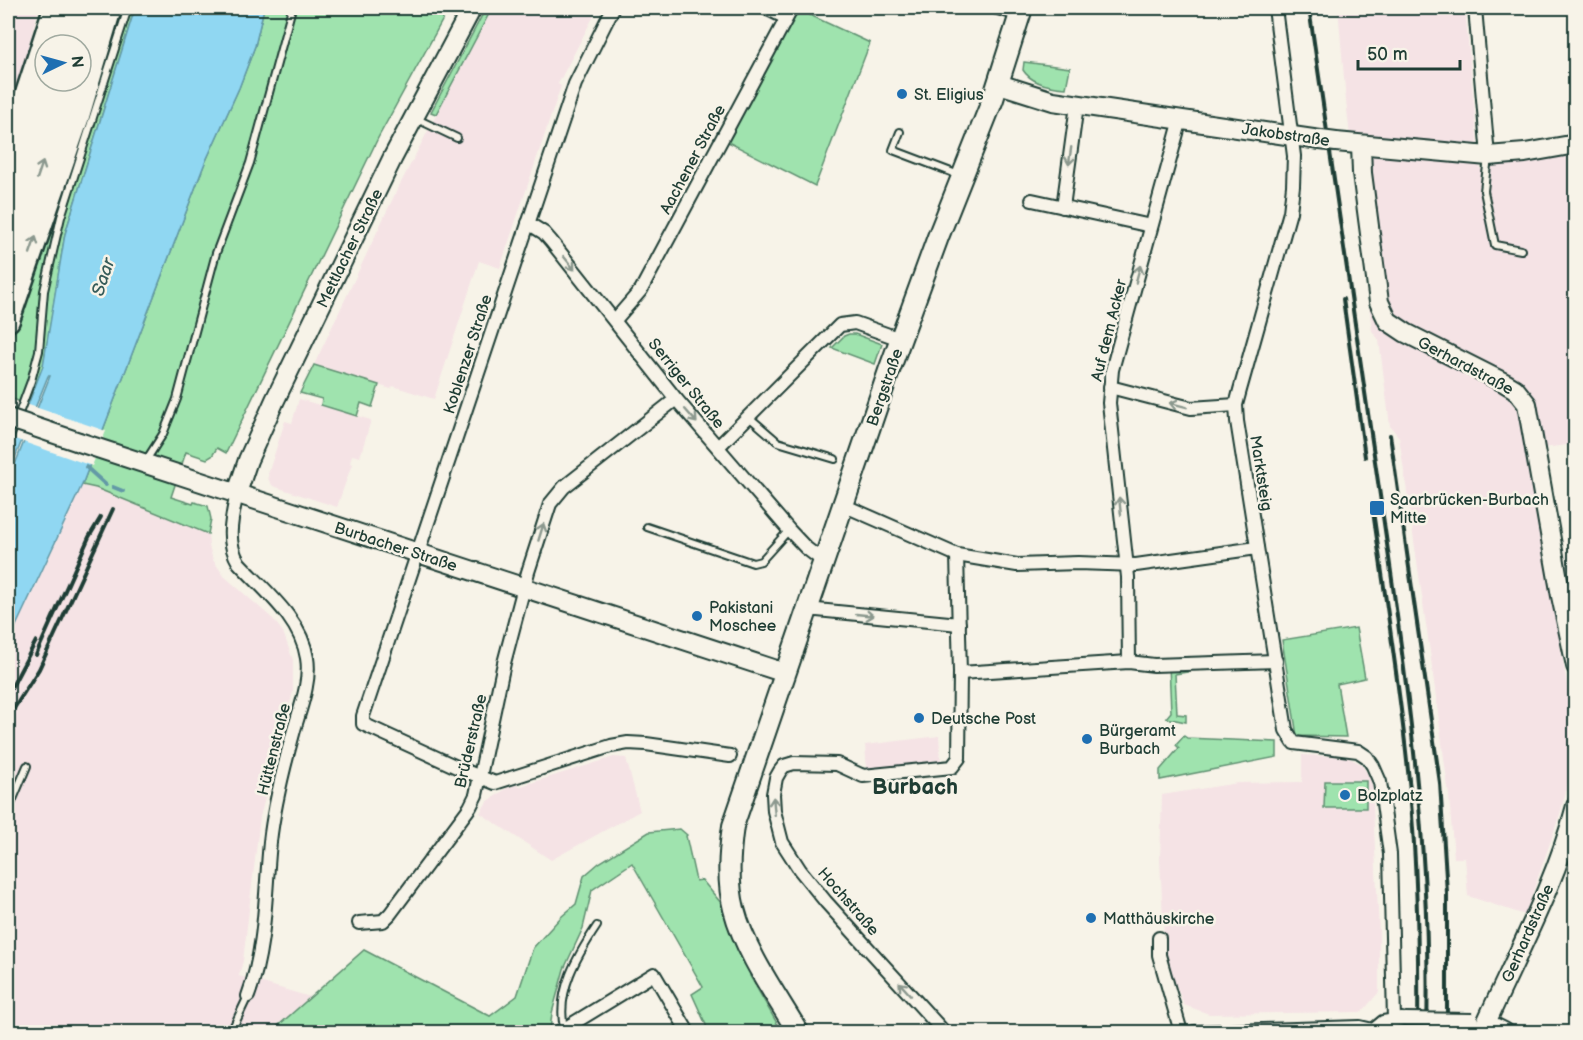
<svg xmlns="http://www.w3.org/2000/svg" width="1583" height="1040" viewBox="0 0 1583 1040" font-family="'Balsamiq Sans',sans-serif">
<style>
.built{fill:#f5e3e5}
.green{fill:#9fe3ae;stroke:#5f9071;stroke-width:1.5}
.water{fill:#90d7f2;stroke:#6399a6;stroke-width:1.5}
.pier{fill:#f7f3e8}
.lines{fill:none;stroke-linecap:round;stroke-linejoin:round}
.stream{stroke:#6399a6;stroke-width:4}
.lane-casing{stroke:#1f3d34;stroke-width:10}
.street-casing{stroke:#1f3d34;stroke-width:16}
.secondary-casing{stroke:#1f3d34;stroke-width:22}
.primary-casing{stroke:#1f3d34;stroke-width:24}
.highway-casing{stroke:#1f3d34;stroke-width:27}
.lane{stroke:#f7f3e8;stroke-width:6}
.street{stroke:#f7f3e8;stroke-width:12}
.secondary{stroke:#f7f3e8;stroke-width:18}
.primary{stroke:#f7f3e8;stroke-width:20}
.highway{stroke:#f7f3e8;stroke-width:22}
.rail{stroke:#1f3d34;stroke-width:4}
.street-bridge-casing{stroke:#1f3d34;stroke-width:16;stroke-linecap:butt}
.secondary-bridge-casing{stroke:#1f3d34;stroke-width:22;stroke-linecap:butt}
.street-bridge{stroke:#f7f3e8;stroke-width:12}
.secondary-bridge{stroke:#f7f3e8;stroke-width:18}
.oneway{stroke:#8b988e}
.poi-dot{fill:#1f6fb2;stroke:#f7f3e8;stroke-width:2}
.labels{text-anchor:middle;stroke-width:5;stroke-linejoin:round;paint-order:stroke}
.poi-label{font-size:16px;fill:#1f3d34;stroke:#f7f3e8;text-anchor:start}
.street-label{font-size:16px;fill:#1f3d34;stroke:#f7f3e8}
.water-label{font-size:18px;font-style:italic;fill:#365c5a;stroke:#f7f3e8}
.district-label{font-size:22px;font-weight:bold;fill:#1f3d34;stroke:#f7f3e8}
</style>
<rect width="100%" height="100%" fill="#f7f3e8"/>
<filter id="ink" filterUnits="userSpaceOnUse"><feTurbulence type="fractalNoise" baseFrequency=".0167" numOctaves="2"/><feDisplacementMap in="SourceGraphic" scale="12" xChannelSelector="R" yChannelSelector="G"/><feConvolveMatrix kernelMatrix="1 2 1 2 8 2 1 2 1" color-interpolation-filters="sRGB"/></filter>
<g filter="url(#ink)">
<g class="built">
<polygon points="8,8 39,8 8,120"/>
<polygon points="492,8 598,8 558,84 561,86 500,268 479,261 434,399 393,386 391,389 314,365 395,194"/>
<polygon points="1338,8 1465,8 1480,169 1575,153 1575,444 1527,450 1571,708 1572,737 1570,776 1560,814 1525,915 1468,896 1465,858 1454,858 1449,796 1430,652 1399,437 1390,426 1379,340 1372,331 1346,101"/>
<polygon points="299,399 371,420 360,457 352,455 350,463 352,464 337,507 273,486 269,481 268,474 285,421 292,423"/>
<polygon points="82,485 96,488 208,534 209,546 213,560 224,576 273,619 283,632 293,660 293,692 260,817 243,961 239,976 310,997 271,1032 8,1032 8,643"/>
<polygon points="939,736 941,763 867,770 865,745"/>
<polygon points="1302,755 1347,757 1361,764 1369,776 1372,786 1379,932 1379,992 1362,1012 1209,1014 1184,1005 1165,958 1160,860 1162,795 1238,783 1302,782"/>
<polygon points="614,757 626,758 640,811 551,860 480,813 487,802 507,788 517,785 518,787"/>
</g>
<g class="green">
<polygon points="119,8 135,8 65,234 47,345 43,366 28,405 8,397 8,351"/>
<polygon points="264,8 449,8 378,138 226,453 217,448 212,456 207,459 186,452 171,497 193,504 194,502 208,506 211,519 208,534 96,488 82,485 204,165 239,88 255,46"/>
<polygon points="486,8 492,8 436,114 431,112"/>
<polygon points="795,8 870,43 815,186 722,139"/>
<path d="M 1024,62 L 1070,68 L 1066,88 C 1051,87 1031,83 1023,70 Z"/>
<polygon points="849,334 855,334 882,344 875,364 832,348 844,336"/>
<polygon points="314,365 379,385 372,407 361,403 357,416 321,405 322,399 300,393"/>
<polygon points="1356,628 1365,678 1337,684 1346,737 1297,736 1282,640"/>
<polygon points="1169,665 1187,670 1188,672 1175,674 1177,714 1186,715 1186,722 1166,718 1171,712"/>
<polygon points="1184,736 1187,738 1277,742 1277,757 1160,780 1160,770 1179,748 1176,745"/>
<polygon points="1325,781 1366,781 1366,808 1324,808"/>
<polygon points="680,829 687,835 686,836 696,881 702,880 726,909 750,969 750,976 782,1032 707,1032 706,1025 692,994 703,987 632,863 592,890 583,928 564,969 552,1013 550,1030 547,1032 271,1032 364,950 490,1016 517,996 533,948 561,917 576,904 584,876 599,863 649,832"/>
</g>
<polygon class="water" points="135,8 264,8 255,46 239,88 204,165 82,485 8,643 8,482 50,376 48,376 8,475 8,456 43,366 65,234"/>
<polygon class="pier" points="26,404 106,431 92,466 12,438"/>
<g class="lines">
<g class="stream">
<polyline points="86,467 106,485"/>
<polyline points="113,487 123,491"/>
</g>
<defs>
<g id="lane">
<polyline points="986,8 1015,16"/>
<polyline points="417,119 457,138"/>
<polyline points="900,132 893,150 959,175"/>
<polyline points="1488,157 1484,191 1495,245 1521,250"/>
<polyline points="749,417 778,442 835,459"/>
<polyline points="8,443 31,381 39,351 44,291 61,217 128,8"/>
<polyline points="145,462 163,434 177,399 216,253 250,163 292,8"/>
<polyline points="647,527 753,563 761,561 789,530"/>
<polyline points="8,811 27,766"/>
<polyline points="8,1027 20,1032"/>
<path d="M 564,1028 C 556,991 577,956 597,926"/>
<polyline points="231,1032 248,996"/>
</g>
<g id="street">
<polyline points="613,8 575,84 363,716 363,724 461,769 495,783 611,746 628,743 646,744 730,756"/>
<polyline points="766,8 786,18"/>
<polyline points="1275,8 1294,156 1293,186 1290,212 1240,390 1236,405 1237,421 1286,730 1294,743 1358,751 1367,757 1373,766 1380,782 1390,854 1394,1020"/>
<polyline points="1475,8 1488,156"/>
<polyline points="1032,200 1151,226"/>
<polyline points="1063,207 1077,105"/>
<polyline points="528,223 544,233 551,241 676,399 789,530 806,548 823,561"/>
<polyline points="615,320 641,290 792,8"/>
<polyline points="1110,387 1191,408 1236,405"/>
<polyline points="718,447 840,325 855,323 900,339"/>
<path d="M 237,493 C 232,518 225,541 239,563 C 265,591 301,619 307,658 C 311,681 300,709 294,730 C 284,766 274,805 270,842 C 265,893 266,948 248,996"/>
<polyline points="843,505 957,555 1017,565 1078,563 1136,565 1257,548"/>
<polyline points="807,609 959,624"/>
<polyline points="1129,662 1128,577 1109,403 1112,370 1181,119"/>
<polyline points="960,673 1129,662 1154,665 1276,661"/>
<polyline points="359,923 383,921 390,914 470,807 476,795 504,663 528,572 550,504 564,487 676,399"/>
<polyline points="1159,938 1159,955 1181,1032"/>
<polyline points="559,1032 654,974 688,1032"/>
<polyline points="944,1032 826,902 800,870 782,842 774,811 773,794 776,778 780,771 784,766 794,763 837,764 863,776 952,767 959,758 960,673 957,555"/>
<polyline points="1194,1032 1360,1027 1373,1030"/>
<polyline points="1371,1032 1383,1022 1402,1019"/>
</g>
<g id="secondary">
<polyline points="999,84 1053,101 1313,139"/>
<polyline points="1336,142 1488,156 1525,153 1576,144"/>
<polyline points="1361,145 1362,173 1379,302 1388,321 1406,333 1505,383 1515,389 1527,404 1561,596 1576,666"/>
<polyline points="79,442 785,673"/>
<polyline points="237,493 248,460 275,400 393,157 472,8"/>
<path d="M 1504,1032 L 1486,1023 C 1518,952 1556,882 1576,806"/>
</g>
<path id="primary" d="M 798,1032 C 776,995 745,952 734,909 C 727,882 729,854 733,826 L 890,368 L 938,237 L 993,99 L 1022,8"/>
<g id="highway">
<polyline points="61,45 72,8"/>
<polyline points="80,45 91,8"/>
<polyline points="8,152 55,8"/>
<polyline points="8,210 50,81"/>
<polyline points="8,265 69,81"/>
<polyline points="8,320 77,119 110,8"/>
</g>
</defs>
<use href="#lane" class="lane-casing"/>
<use href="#street" class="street-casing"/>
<use href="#secondary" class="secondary-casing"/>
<use href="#primary" class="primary-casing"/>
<use href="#highway" class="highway-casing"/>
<use href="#lane" class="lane"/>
<use href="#street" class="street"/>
<use href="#secondary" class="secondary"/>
<use href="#primary" class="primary"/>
<use href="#highway" class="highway"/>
<g class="rail">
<path d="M 1309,8 C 1332,163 1354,319 1377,475 C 1404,660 1432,845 1427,1032"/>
<polyline points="1343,299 1365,457"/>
<polyline points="1390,435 1440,783 1447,893 1447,1032"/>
<path d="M 1372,504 C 1384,590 1398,675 1407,761 C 1417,851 1419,942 1418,1032"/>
<polyline points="36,655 89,537 101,517"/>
<polyline points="8,694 36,641"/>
<polyline points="8,718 39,669 113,509"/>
</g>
<defs>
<polyline id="street-bridge" points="1405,1019 1472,1020"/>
<g id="secondary-bridge">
<polyline points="1313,139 1336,142"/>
<polyline points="8,418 79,442"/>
</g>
</defs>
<use href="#street-bridge" class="street-bridge-casing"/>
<use href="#secondary-bridge" class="secondary-bridge-casing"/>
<use href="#street-bridge" class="street-bridge"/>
<use href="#secondary-bridge" class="secondary-bridge"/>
</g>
<defs><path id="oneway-shaft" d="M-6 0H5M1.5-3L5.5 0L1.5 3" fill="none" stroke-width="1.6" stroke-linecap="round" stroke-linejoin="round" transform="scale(1.5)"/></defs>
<g class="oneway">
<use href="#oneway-shaft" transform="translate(1070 156) rotate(98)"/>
<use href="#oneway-shaft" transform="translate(40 170) rotate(-71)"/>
<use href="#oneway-shaft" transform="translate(33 245) rotate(-71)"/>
<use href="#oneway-shaft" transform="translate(569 263) rotate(51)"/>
<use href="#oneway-shaft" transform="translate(1138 274) rotate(-75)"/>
<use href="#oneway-shaft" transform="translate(1178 405) rotate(-166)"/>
<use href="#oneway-shaft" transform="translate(691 416) rotate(49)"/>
<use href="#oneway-shaft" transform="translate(1120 506) rotate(-96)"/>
<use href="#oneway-shaft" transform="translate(541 532) rotate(-73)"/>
<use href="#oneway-shaft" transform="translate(865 615) rotate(6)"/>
<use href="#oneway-shaft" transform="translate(774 806) rotate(-95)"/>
<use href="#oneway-shaft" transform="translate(905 989) rotate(-132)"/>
</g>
</g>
<g class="poi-dot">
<circle cx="902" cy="94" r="6"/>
<rect x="1369" y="500" width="16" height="16" rx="3"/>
<circle cx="697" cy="616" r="6"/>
<circle cx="919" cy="718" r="6"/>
<circle cx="1087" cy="739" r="6"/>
<circle cx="1345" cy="795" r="6"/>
<circle cx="1091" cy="918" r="6"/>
</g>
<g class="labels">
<g class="poi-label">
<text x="914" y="100">St. Eligius</text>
<text x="1390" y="505">Saarbrücken-Burbach<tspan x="1390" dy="18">Mitte</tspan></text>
<text x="709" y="613">Pakistani<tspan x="709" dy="18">Moschee</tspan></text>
<text x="931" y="724">Deutsche Post</text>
<text x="1099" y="736">Bürgeramt<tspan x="1099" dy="18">Burbach</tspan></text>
<text x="1357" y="801">Bolzplatz</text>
<text x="1103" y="924">Matthäuskirche</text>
</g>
<g class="street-label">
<text transform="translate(1286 134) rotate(8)" y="6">Jakobstraße</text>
<text transform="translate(692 159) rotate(-62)" y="6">Aachener Straße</text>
<text transform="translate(349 248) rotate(-64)" y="6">Mettlacher Straße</text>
<text transform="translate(1108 330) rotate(-76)" y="6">Auf dem Acker</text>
<text transform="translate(467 354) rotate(-72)" y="6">Koblenzer Straße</text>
<text transform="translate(1466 365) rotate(28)" y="6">Gerhardstraße</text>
<text transform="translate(687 383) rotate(51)" y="6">Serriger Straße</text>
<text transform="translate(884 387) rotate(-71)" y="6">Bergstraße</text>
<text transform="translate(1262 473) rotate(81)" y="6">Marktsteig</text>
<text transform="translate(396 546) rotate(18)" y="6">Burbacher Straße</text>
<text transform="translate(470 741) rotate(-77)" y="6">Brüderstraße</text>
<text transform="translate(273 749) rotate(-76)" y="6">Hüttenstraße</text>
<text transform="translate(849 901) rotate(49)" y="6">Hochstraße</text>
<text transform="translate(1527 933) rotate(-66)" y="6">Gerhardstraße</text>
</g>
<g class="water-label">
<text transform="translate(103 277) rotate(-72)" y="6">Saar</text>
</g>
<g class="district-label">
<text x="915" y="794">Burbach</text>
</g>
</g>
<rect width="1583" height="1040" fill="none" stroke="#f7f3e8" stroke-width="30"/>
<rect x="15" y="15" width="1553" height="1010" fill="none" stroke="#1f3d34" stroke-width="2" filter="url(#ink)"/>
<g transform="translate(63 63) rotate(85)"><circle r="28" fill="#f7f3e8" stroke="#a1aaa0" stroke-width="1.5"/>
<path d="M0-4.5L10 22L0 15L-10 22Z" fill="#1f6fb2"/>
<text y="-9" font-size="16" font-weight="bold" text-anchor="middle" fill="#1f3d34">N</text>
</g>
<path d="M1358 60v9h102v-9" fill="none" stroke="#1f3d34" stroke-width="3"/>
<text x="1367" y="60" font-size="18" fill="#1f3d34" stroke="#f7f3e8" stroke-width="4.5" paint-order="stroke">50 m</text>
</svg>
